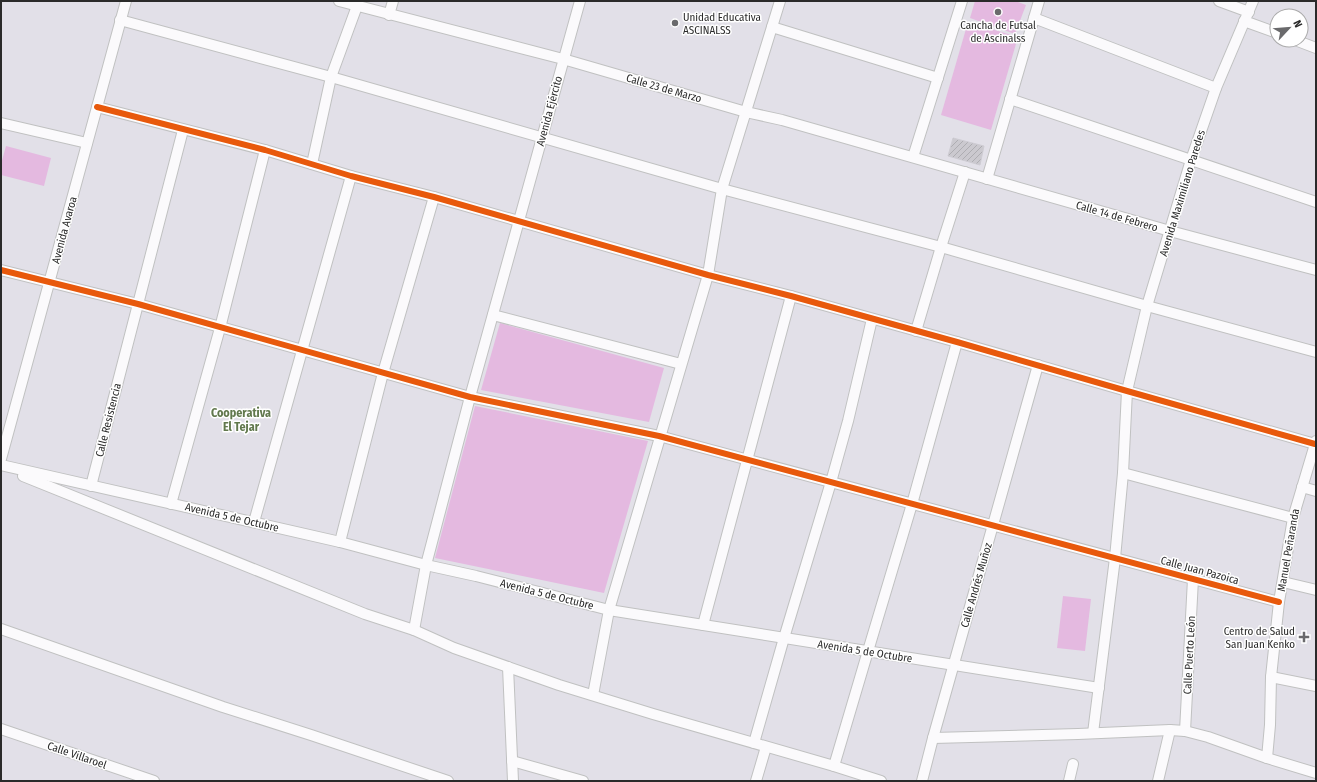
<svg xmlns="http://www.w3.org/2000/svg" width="1317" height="782" viewBox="0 0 1317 782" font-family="'Fira Sans Condensed',sans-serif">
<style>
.pitch{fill:#e4b9e0}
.building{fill:url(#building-hatch);stroke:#ceccd3}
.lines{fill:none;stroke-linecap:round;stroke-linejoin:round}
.street-casing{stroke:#c0c1c1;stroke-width:12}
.street{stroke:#fbfafc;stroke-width:10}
.cycleway-casing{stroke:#fff;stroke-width:8}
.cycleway{stroke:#e8590c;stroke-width:6}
.poi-dot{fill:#6a6a6c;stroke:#fff;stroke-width:1.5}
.labels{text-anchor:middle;stroke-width:3;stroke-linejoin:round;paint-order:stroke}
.poi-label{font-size:11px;fill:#2a2a2a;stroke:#fff;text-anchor:start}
.street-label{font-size:11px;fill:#2a2a2a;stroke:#fff}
.neighbourhood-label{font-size:12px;font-weight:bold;fill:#61784d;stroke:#fff}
</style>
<defs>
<pattern id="building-hatch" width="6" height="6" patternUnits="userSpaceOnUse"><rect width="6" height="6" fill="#cbc9cf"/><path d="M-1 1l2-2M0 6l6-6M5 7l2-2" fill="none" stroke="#aeadb2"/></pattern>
</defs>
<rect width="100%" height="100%" fill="#e2e0e8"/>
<g class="pitch">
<polygon points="975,1 1015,1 1026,5 1015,34 970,18"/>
<polygon points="968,22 1018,37 991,130 941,115"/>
<polygon points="6,146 51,158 44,186 1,175 1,164"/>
<polygon points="500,323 664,368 649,422 481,390"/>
<polygon points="475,406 648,441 604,593 435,558"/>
<polygon points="1063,596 1091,599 1085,651 1057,648"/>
</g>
<polygon class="building" points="953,138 984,146 980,165 948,156"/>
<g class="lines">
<defs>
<g id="street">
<polyline points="339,1 563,59 746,112 782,120 1170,231 1316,270"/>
<polyline points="1219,1 1249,12"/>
<polyline points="389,15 393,1"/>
<polyline points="1034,18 1216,88"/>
<polyline points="120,20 331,77 722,189 941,247 1147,306 1316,352"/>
<polyline points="1244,21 1277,33"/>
<polyline points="772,27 938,78"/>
<polyline points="1295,40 1316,48"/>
<polyline points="1010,99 1316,202"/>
<polyline points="97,107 265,150 351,176 434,197 708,275 791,296 957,342 1127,391 1315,444"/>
<polyline points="1,123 87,143"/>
<polyline points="913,157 962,1"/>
<polyline points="312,164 331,77 357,6"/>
<polyline points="987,179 1039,1"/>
<polyline points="1,270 138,304 470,397 659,436 1279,602"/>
<polyline points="493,315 681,364"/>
<polyline points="916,331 941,247 965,172"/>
<polyline points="1,459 126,1"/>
<polyline points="1,465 340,542 426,565 476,576 609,610 1099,688"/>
<polyline points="1123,473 1293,518"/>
<polyline points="23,476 365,614 414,630 454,648 559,685 653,714 834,766 881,781"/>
<polyline points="91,486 183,130"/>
<polyline points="1302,487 1316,491"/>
<polyline points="171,504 220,328 265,150"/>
<polyline points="254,522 351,176"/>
<polyline points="340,542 383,373 434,197"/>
<polyline points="1283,582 1316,590"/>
<polyline points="703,625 791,296"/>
<polyline points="1,629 223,707 311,735 448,781"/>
<polyline points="414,630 426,565 470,397 580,1"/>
<polyline points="508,667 513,781"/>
<polyline points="1271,677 1316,686"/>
<polyline points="593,695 609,610 708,275 722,189 780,1"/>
<polyline points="1,729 154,781"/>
<polyline points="1185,731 1193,579"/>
<polyline points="1093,733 1115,558 1123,473 1127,391 1147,306 1191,160 1216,88 1253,1"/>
<polyline points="933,738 1078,734 1170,730 1185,731 1208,737 1267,758 1316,773"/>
<polyline points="754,743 784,638 831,482 848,421 872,319"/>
<polyline points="1267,758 1270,725 1271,677 1279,602 1293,518 1316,441"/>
<polyline points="512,761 583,781"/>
<polyline points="834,766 868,651 912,504 957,342"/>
<polyline points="756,781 766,747"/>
<polyline points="922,781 933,738 1038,365"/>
<polyline points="1069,781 1073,764"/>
<polyline points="1158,781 1170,730"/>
</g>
</defs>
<use href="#street" class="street-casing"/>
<use href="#street" class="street"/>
<defs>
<g id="cycleway">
<polyline points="97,107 265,150 351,176 434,197 708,275 791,296 957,342 1127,391 1315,444"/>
<polyline points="1,270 138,304 470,397 659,436 1279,602"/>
</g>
</defs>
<use href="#cycleway" class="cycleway-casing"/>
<use href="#cycleway" class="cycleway"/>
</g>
<g class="poi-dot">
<circle cx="998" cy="12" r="4"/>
<circle cx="675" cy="23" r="4"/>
<path d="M1302 631h4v4h4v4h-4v4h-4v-4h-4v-4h4z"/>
</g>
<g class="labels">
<g class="poi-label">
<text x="683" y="21">Unidad Educativa<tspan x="683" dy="13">ASCINALSS</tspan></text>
<text x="998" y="29" text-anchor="middle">Cancha de Futsal<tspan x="998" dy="13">de Ascinalss</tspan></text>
<text x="1295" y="635" text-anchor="end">Centro de Salud<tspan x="1295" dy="13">San Juan Kenko</tspan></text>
</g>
<g class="street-label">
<text transform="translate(664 88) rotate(16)" y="4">Calle 23 de Marzo</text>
<text transform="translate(549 111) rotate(-75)" y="4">Avenida Ejército</text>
<text transform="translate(1182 193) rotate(-73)" y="4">Avenida Maximiliano Paredes</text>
<text transform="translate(1117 216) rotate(16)" y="4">Calle 14 de Febrero</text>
<text transform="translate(64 230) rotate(-75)" y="4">Avenida Avaroa</text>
<text transform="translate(108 420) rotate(-76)" y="4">Calle Resistencia</text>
<text transform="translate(232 517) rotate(13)" y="4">Avenida 5 de Octubre</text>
<text transform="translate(1288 550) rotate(-80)" y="4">Manuel Peñaranda</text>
<text transform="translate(1200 570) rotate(15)" y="4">Calle Juan Pazoica</text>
<text transform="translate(976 585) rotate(-74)" y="4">Calle Andrés Muñoz</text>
<text transform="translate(547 594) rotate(14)" y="4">Avenida 5 de Octubre</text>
<text transform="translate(865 651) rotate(9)" y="4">Avenida 5 de Octubre</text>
<text transform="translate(1189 655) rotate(-87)" y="4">Calle Puerto León</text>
<text transform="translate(77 755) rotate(19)" y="4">Calle Villaroel</text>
</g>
<g class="neighbourhood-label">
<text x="241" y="417">Cooperativa<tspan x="241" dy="14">El Tejar</tspan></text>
</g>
</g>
<rect width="1317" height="782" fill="none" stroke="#2a2a2a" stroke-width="4"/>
<g transform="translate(1289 28) rotate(64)"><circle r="19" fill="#ffffff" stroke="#aaaaaa"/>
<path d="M0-3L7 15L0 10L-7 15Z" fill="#6a6a6c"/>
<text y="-6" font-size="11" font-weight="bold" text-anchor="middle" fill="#2a2a2a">N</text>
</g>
</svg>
